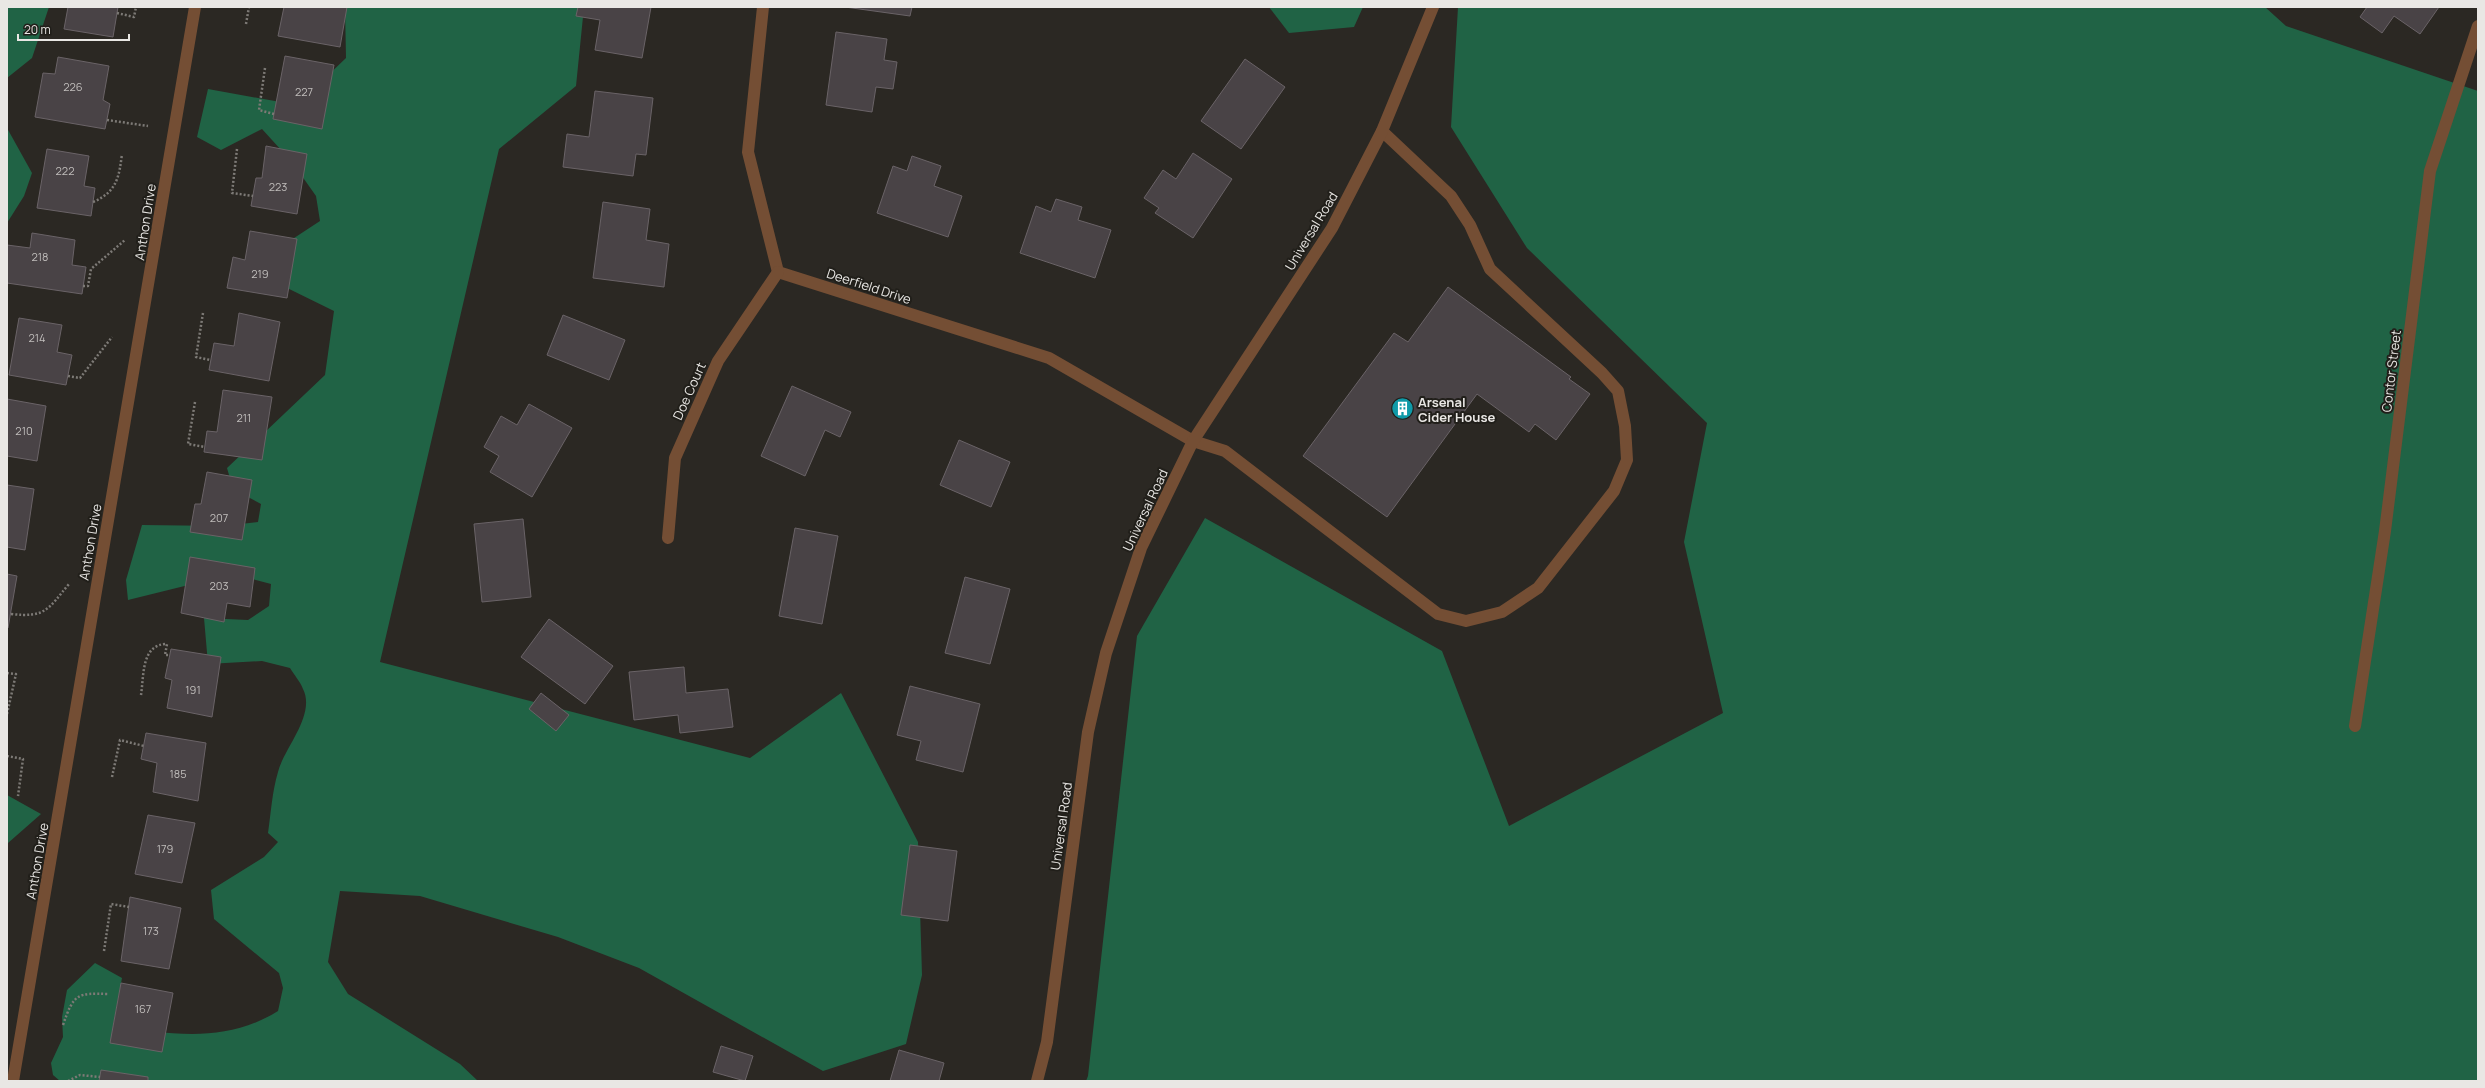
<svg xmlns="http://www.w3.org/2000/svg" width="2485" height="1088" viewBox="0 0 2485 1088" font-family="Manrope,sans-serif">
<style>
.forest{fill:#206345}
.building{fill:#494346;stroke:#6a6367}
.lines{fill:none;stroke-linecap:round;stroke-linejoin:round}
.path{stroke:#7d7a76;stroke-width:2.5;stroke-dasharray:2 2;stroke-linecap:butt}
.minor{stroke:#744e34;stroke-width:12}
.labels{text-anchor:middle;stroke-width:4;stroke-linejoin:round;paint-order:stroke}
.number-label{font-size:11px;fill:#c1bebc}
.street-label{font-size:13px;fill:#e9e7e4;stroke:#211f1a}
.poi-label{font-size:13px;font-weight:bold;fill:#e9e7e4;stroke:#211f1a;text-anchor:start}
</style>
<rect width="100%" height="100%" fill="#2b2823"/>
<g class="forest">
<polygon points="7,7 49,7 32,58 7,78"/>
<path d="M 345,7 L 584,7 L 576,86 L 499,149 L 380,662 L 750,758 L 841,693 L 918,842 L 922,975 L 906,1044 L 823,1071 L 639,968 L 558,937 L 420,896 L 340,891 L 328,962 L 348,994 L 460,1064 L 478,1081 L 60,1081 L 53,1075 L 51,1063 L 63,1037 L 62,1017 L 67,990 L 95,963 L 122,978 L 113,1026 C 171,1034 225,1044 278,1011 L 283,988 L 279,973 L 214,919 L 211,890 L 264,857 L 278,842 L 268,833 C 271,813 272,792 278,772 C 284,748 316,715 303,689 C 300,681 294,675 290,668 L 262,661 L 208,664 L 204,618 L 248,620 L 269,606 L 271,584 L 233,574 L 128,600 L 126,580 L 142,525 L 223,526 L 258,522 L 261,504 L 233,489 L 227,468 L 325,375 L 334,311 L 281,285 L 288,242 L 320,221 L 316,196 L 292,162 L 262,129 L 221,150 L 197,137 L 208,89 L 297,105 L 346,58 Z"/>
<polygon points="1269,7 1363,7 1354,27 1289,33"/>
<polygon points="1458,7 2265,7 2286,26 2478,91 2478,1081 1086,1081 1088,1076 1137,636 1205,518 1442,651 1509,826 1723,713 1684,542 1707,423 1527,248 1451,127"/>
<polygon points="7,128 32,173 24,196 7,223"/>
<polygon points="7,795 41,814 8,843 7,843"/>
</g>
<g class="building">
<polygon points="68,7 118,7 113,37 64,29"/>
<polygon points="284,7 347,7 340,47 278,36"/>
<polygon points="578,7 651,7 642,58 595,50 600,20 576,16"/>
<polygon points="845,7 912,7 910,16"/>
<polygon points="2367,7 2439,7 2420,34 2394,16 2382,33 2360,17"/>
<polygon points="836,32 887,39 884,60 897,62 893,89 876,87 872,112 826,105"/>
<polygon points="285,56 334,65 322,129 273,119"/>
<polygon points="58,57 109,66 103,100 110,104 105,129 35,117 43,73 55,74"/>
<polygon points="1245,59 1285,87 1241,149 1201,121"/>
<polygon points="595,91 653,98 646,155 636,154 633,176 563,167 567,134 589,137"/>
<polygon points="266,146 307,154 297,214 251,206 256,178 262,178"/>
<polygon points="47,149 89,156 84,186 95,188 91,216 37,208"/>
<polygon points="1193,153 1232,179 1193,238 1155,213 1159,208 1144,198 1163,170 1176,179"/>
<polygon points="912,156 941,166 934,186 962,196 948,237 877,213 893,166 907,171"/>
<polygon points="1056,199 1082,207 1078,220 1111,230 1095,278 1020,253 1036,206 1051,212"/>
<polygon points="603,202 650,209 646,240 669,244 664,287 593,278"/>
<polygon points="250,231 297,239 287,298 227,288 233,257 245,260"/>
<polygon points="32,233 75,240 72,265 86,267 82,294 7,283 7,245 30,248"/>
<polygon points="1448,287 1571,377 1569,379 1590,394 1556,440 1535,424 1529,432 1477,394 1387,517 1303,456 1394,333 1408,342"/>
<polygon points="239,313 280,322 269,381 209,370 214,343 234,346"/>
<polygon points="563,315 625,340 609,380 547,355"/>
<polygon points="19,318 62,325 57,352 72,355 66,385 9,375"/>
<polygon points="792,386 851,412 840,437 825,430 805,476 761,456"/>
<polygon points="223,390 272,397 262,460 204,452 207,431 217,432"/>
<polygon points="7,399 46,406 37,461 7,456"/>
<polygon points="529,404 572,428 532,497 490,472 499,456 484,447 501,416 517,425"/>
<polygon points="959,440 1010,462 991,507 940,485"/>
<polygon points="207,472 252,480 242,540 190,532 195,504 201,504"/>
<polygon points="7,485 34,489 25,550 7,547"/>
<polygon points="523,519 531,597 482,602 474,524"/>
<polygon points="795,528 838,536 822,624 779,616"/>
<polygon points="190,557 255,568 250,607 227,603 224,622 181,613"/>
<polygon points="7,574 17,576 8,628 7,628"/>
<polygon points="965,577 1010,589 990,664 945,653"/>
<polygon points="549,619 613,666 585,704 521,657"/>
<polygon points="171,649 221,657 212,717 167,708 172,680 165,678"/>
<polygon points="684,667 686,693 728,689 733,727 680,733 678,715 634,720 629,672"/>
<polygon points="910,686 980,704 963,772 916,760 921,741 897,735"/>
<polygon points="541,693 569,715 556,731 529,709"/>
<polygon points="146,733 206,743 198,801 153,792 157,763 141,759"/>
<polygon points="148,815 195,823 182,883 135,874"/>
<polygon points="910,845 957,851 948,921 901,915"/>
<polygon points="130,897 181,908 169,969 121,961"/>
<polygon points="121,983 173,993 162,1052 110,1043"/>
<polygon points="721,1046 753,1056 745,1081 713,1072"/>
<polygon points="899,1050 944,1063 939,1081 890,1081"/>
<polygon points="101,1070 148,1077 148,1081 99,1081"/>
</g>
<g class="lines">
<g class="path">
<polyline points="117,13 134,17 136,7"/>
<polyline points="246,24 249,7"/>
<polyline points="265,68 259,110 274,114"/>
<polyline points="107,120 148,126"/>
<polyline points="237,149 232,193 253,196"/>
<path d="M 93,202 C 117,192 119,177 122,154"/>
<polyline points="83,286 88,286 91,269 125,240"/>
<polyline points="203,313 196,357 210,360"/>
<polyline points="68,376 80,378 112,337"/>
<polyline points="195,402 188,444 205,447"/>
<path d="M 11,614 C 46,618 48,609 69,584"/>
<polyline points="7,673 16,674 7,714"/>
<path d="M 141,695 C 144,676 141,644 167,644 L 165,655 L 170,655"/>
<polyline points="7,756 23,759 18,796"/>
<polyline points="112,777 120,740 144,746"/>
<polyline points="104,951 111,904 129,907"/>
<path d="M 63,1025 C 74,993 77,993 109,994"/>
<polyline points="68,1081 80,1075 100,1077"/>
</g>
<g class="minor">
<polyline points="763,7 748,152 778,272"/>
<polyline points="778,272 1049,358 1193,441 1225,451 1438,614 1466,621 1502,612 1538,588 1614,491 1627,460 1625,426 1618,391 1602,373 1490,269 1470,225 1451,196 1382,131"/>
<polyline points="668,538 675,458 718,361 778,272"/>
<polyline points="2355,726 2385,531 2430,171 2478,26"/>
<polyline points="13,1081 195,7"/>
<polyline points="1037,1081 1047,1042 1088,732 1106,653 1141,548 1193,441 1332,228 1382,131 1433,7"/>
</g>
</g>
<defs>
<symbol id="building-disc" viewBox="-11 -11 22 22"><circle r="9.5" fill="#0f9aa8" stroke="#211f1a"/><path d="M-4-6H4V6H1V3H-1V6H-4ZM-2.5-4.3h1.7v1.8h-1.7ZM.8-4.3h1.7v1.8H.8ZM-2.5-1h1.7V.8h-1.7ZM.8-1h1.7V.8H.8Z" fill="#fff"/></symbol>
</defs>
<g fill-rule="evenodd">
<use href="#building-disc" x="1390" y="396" width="25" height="25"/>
</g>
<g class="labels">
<g class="number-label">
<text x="73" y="91">226</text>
<text x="304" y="96">227</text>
<text x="65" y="175">222</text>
<text x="278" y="191">223</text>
<text x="40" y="261">218</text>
<text x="260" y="278">219</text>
<text x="37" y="342">214</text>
<text x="244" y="422">211</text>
<text x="24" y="435">210</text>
<text x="219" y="522">207</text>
<text x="219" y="590">203</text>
<text x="193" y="694">191</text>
<text x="178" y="778">185</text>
<text x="165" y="853">179</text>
<text x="151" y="935">173</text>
<text x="143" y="1013">167</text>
</g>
<g class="street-label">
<text transform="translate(145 222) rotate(-81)" y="5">Anthon Drive</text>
<text transform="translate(1311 231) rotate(-59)" y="5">Universal Road</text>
<text transform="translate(869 286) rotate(18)" y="5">Deerfield Drive</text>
<text transform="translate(2391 371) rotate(-83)" y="5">Contor Street</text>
<text transform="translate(689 391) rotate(-66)" y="5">Doe Court</text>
<text transform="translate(1145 510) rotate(-65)" y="5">Universal Road</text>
<text transform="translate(90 542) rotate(-80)" y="5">Anthon Drive</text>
<text transform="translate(1061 826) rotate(-82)" y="5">Universal Road</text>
<text transform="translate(37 861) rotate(-80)" y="5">Anthon Drive</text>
</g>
<g class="poi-label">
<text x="1418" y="407">Arsenal<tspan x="1418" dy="15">Cider House</tspan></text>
</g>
</g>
<rect width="2485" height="1088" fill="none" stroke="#e9e7e4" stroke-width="16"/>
<path d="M18 34v6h111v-6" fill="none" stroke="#e9e7e4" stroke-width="2"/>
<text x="24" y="34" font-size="12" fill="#e9e7e4" stroke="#211f1a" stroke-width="3" paint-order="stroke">20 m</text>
</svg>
